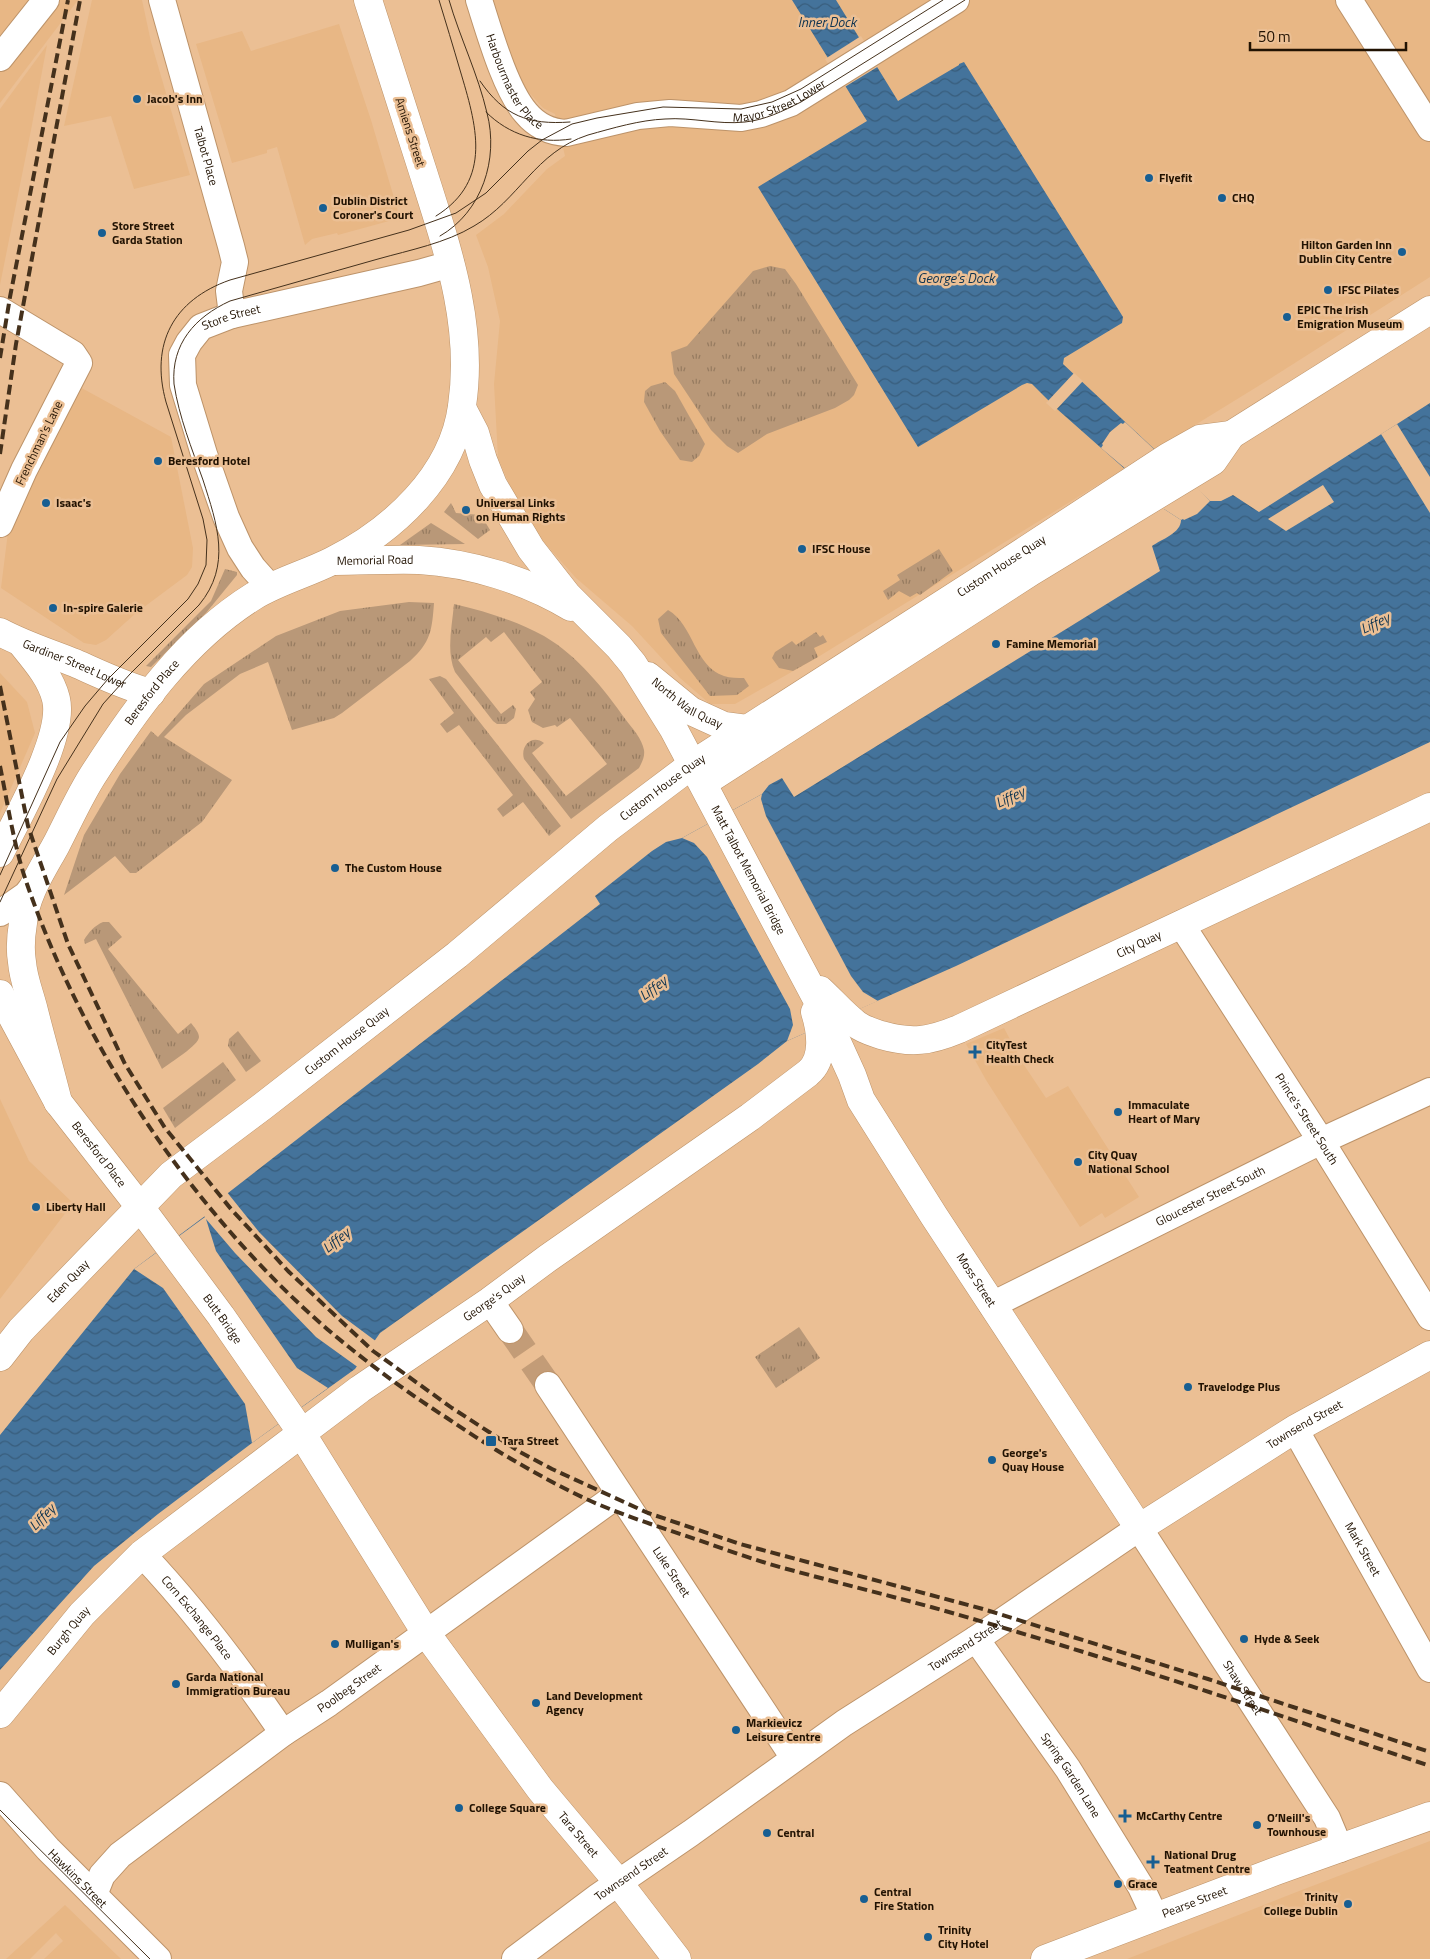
<svg xmlns="http://www.w3.org/2000/svg" width="1430" height="1959" viewBox="0 0 1430 1959" font-family="'Titillium Web',sans-serif">
<style>
.built{fill:#e8b785}
.grass{fill:url(#grass-tufts)}
.water{fill:url(#water-waves)}
.pier{fill:#ebbf94}
.lines{fill:none;stroke-linecap:round;stroke-linejoin:round}
.minor-tunnel{stroke:#c39c77;stroke-width:26;stroke-dasharray:26 13;stroke-linecap:butt}
.minor-casing{stroke:#bd9369;stroke-width:28}
.major-casing{stroke:#bd9369;stroke-width:29}
.minor{stroke:#fff;stroke-width:26}
.major{stroke:#fff;stroke-width:28}
.tram{stroke:#45311c;stroke-width:1}
.rail{stroke:#45311c;stroke-width:4;stroke-dasharray:10 5;stroke-linecap:butt}
.poi-dot{fill:#175e92;stroke:#ebbf94;stroke-width:2}
.labels{text-anchor:middle;stroke-width:5;stroke-linejoin:round;paint-order:stroke}
.street-label{font-size:12px;fill:#211202;stroke:#ebbf94}
.poi-label{font-size:12px;font-weight:bold;fill:#211202;stroke:#ebbf94;text-anchor:start}
.water-label{font-size:14px;font-style:italic;fill:#0d3350;stroke:#ebbf94}
</style>
<defs>
<pattern id="grass-tufts" width="24" height="20" patternUnits="userSpaceOnUse" patternTransform="scale(1.25)"><rect width="24" height="20" fill="#b99878"/><path d="M3 7l-1-3M5 7V3M7 7l1-3M15 17l-1-3M17 17v-4M19 17l1-3" fill="none" stroke="#967b60"/></pattern>
<pattern id="water-waves" width="16" height="10" patternUnits="userSpaceOnUse" patternTransform="scale(1.25)"><rect width="16" height="10" fill="#44739b"/><path d="M0 5q4-4 8 0t8 0" fill="none" stroke="#385d7c"/></pattern>
</defs>
<rect width="100%" height="100%" fill="#ebbf94"/>
<g class="built">
<polygon points="0,0 78,0 0,103"/>
<polygon points="92,0 142,0 151,42 190,175 134,189 111,116 64,126"/>
<polygon points="490,0 1430,0 1430,277 1260,385 818,657 735,704 710,704 680,678 632,626 576,578 525,521 498,458 494,384 500,321 488,267 476,235 504,214 547,169 565,156 555,114 543,108 525,88 513,63"/>
<polygon points="339,24 371,120 400,218 338,235 337,233 312,239 305,245 277,147 267,150 267,153 232,163 196,44 242,31 251,51"/>
<polygon points="47,45 31,130 0,285 0,109"/>
<polygon points="78,386 171,437 193,548 192,567 187,575 136,613 106,640 96,645 84,643 1,588 9,524"/>
<polygon points="0,673 27,702 35,733 0,813"/>
<polygon points="1004,1028 1022,1062 1046,1098 1068,1086 1139,1197 1105,1218 1102,1213 1080,1227 986,1080 966,1044"/>
<polygon points="0,1099 29,1161 73,1203 0,1299"/>
<polygon points="1430,1841 1430,1959 1127,1959 1294,1893"/>
<polygon points="65,1905 121,1959 44,1959 63,1941 56,1933 30,1959 6,1959"/>
</g>
<g class="grass">
<polygon points="770,266 785,269 796,284 858,385 854,395 849,400 835,408 767,434 738,453 727,446 711,430 674,374 671,352 687,346 753,271"/>
<polygon points="665,382 675,391 705,444 699,456 692,462 680,460 660,431 644,402 645,391 651,386"/>
<polygon points="451,503 456,513 481,515 490,530 478,539 444,512"/>
<polygon points="431,523 465,544 400,545"/>
<polygon points="939,549 953,571 920,595 917,593 910,597 899,591 888,600 883,591 900,580 897,575"/>
<polygon points="225,569 237,572 237,575 206,613 151,667 146,666 211,601"/>
<path d="M 409,602 L 434,603 C 432,630 431,642 410,661 L 342,713 L 334,718 L 292,730 L 268,662 L 240,674 L 186,715 L 164,737 L 232,780 L 202,822 L 136,873 L 130,873 L 115,856 L 64,895 L 84,835 L 120,774 L 151,731 L 158,737 L 204,684 L 276,636 L 340,611 Z"/>
<path d="M 454,604 C 485,611 516,621 544,636 C 578,656 604,689 626,720 C 633,729 642,739 644,750 C 645,757 642,762 639,768 L 571,819 L 524,759 C 520,746 532,734 544,743 L 532,753 L 566,796 L 607,764 L 570,718 L 557,727 L 555,725 L 543,728 L 532,722 L 528,710 L 535,699 L 530,692 L 542,682 L 504,632 L 491,642 L 486,637 L 458,660 L 501,714 L 513,705 L 516,709 L 514,718 L 506,724 L 497,724 L 493,721 L 455,672 C 446,651 452,627 454,604 Z"/>
<path d="M 668,610 C 694,625 694,666 724,676 C 730,678 738,678 744,678 L 749,686 L 737,695 L 710,696 L 661,633 L 658,619 Z"/>
<polygon points="816,632 820,637 823,635 827,642 814,648 818,657 793,671 779,668 772,658 775,652 792,641 796,645"/>
<polygon points="440,676 446,679 561,826 549,836 523,802 503,817 497,809 513,795 459,725 447,733 440,724 454,713 429,679"/>
<path d="M 103,922 L 109,922 L 122,937 L 108,949 L 178,1034 L 191,1023 C 194,1027 199,1032 199,1037 C 199,1045 170,1063 162,1069 L 96,939 L 85,944 L 84,940 C 89,932 94,926 103,922 Z"/>
<polygon points="238,1031 261,1061 246,1072 228,1046 229,1039"/>
<polygon points="223,1062 236,1080 175,1128 163,1108"/>
<polygon points="799,1327 820,1358 776,1388 755,1357"/>
</g>
<path class="water" d="M 792,0 L 836,0 L 898,101 L 959,65 L 959,64 L 964,62 L 1123,317 L 1122,323 L 1064,358 L 1063,364 L 1210,501 L 1221,501 L 1233,495 L 1259,512 L 1430,403 L 1430,742 L 956,966 L 787,1041 L 758,1064 L 380,1333 L 355,1369 L 252,1443 L 158,1514 L 94,1566 L 0,1670 L 0,1435 L 134,1269 L 205,1216 L 228,1193 L 600,904 L 595,896 L 652,851 L 666,842 L 682,838 L 762,794 L 769,785 L 782,778 L 794,797 L 1160,571 L 1152,546 C 1162,539 1181,533 1181,520 L 1164,509 L 1126,470 L 1057,409 L 1032,384 L 1027,383 L 1022,385 L 918,447 L 758,187 L 867,121 Z"/>
<g class="pier">
<polygon points="861,36 879,66 843,88 825,59"/>
<polygon points="1074,373 1083,381 1055,411 1046,403"/>
<polygon points="1125,422 1156,451 1127,470 1101,448 1103,445 1102,444 1110,432 1121,423 1123,424"/>
<polygon points="1397,424 1430,477 1430,513 1381,434"/>
<polygon points="1323,485 1334,502 1286,531 1268,519"/>
<polygon points="1196,487 1210,501 1197,514 1184,520 1183,519 1181,520 1164,509 1161,510 1149,497"/>
<polygon points="762,794 761,799 766,816 851,976 863,992 878,1001 787,1041 793,1025 790,1009 707,857 694,843 682,838"/>
<polygon points="226,1191 259,1232 342,1316 377,1342 359,1368 316,1337 235,1253 206,1219 216,1251 297,1368 328,1388 252,1443 245,1404 163,1288 134,1269 205,1217 203,1215"/>
</g>
<g class="lines">
<polyline class="minor-tunnel" points="510,1330 548,1385"/>
<defs>
<g id="minor">
<path id="s1" d="M 162,0 L 231,246 L 235,262 L 229,291 L 232,315"/>
<path id="s2" d="M 479,0 C 489,31 505,89 526,113 C 536,125 550,132 566,133 L 638,116 L 670,113 L 741,118 L 761,114 L 791,103 L 956,0"/>
<polyline points="1349,0 1430,128"/>
<polyline points="0,58 46,0"/>
<polyline points="0,310 73,354 79,363 24,470 0,524"/>
<path id="s3" d="M 270,587 L 253,568 L 240,548 L 226,517 L 204,454 L 183,385 L 182,355 L 189,342 L 201,327 L 232,315 L 419,273 L 451,264"/>
<polyline points="0,913 26,895 34,885"/>
<path id="s4" d="M 1181,924 L 1321,1141 L 1430,1317"/>
<polyline points="490,1301 510,1330"/>
<path id="s5" d="M 992,1305 L 1321,1141 L 1430,1091"/>
<path id="s6" d="M 548,1385 L 794,1758"/>
<path id="s7" d="M 1295,1429 L 1430,1669"/>
<path id="s8" d="M 142,1554 C 195,1610 240,1670 283,1733"/>
<path id="s9" d="M 976,1639 L 1068,1769 L 1141,1887 L 1155,1917"/>
<path id="s10" d="M 0,1795 L 48,1849 L 158,1959"/>
<path id="s11" d="M 94,1895 L 102,1875 L 120,1855 L 283,1733 L 329,1703 L 619,1494"/>
<path id="s12" d="M 515,1959 L 599,1896 L 691,1833 L 844,1723 L 976,1639 L 1139,1528 L 1327,1818 L 1340,1849"/>
</g>
<g id="major">
<path id="s13" d="M 462,408 L 475,433 L 483,460 L 493,485 L 531,549 L 567,595 L 619,647 L 633,664 L 673,728 L 821,1007 L 852,1075 L 861,1100 L 934,1216 L 1139,1528 L 1295,1429 L 1430,1355"/>
<path id="s14" d="M 335,561 C 363,561 391,559 419,560 C 471,563 526,580 571,607"/>
<path id="s15" d="M 0,632 C 24,645 50,653 75,663 C 100,674 124,686 151,693"/>
<path id="s16" d="M 648,676 L 691,711 L 724,726 L 747,729"/>
<polyline points="703,783 1032,571 1213,461 1231,435 1430,310"/>
<path d="M 0,853 C 17,818 65,736 56,699 C 51,678 35,660 22,644"/>
<path id="s17" d="M 820,990 C 832,1001 843,1014 856,1024 C 864,1030 872,1032 881,1035 C 912,1044 930,1041 959,1029 L 1430,807"/>
<path id="s18" d="M 0,994 L 58,1102 L 140,1207 L 221,1316 L 295,1423 L 426,1633 L 540,1789 L 618,1882 L 677,1959"/>
<path id="s19" d="M 58,1102 C 50,1070 41,1039 33,1007 C 29,992 23,977 22,962 C 20,950 21,935 23,923 C 25,895 43,869 56,845 C 68,822 79,797 93,775 C 136,708 185,639 254,596 C 279,581 306,574 332,561 C 392,531 453,476 462,406 C 474,326 448,251 424,175 C 405,117 387,58 368,0"/>
<path id="s20" d="M 0,1357 L 21,1330 L 171,1175 L 263,1106 L 457,955 L 608,828 L 693,764 L 977,582 L 1168,457 L 1200,439 L 1231,435"/>
<path id="s21" d="M 0,1714 L 82,1614 L 142,1554 L 360,1389 L 490,1301 L 548,1258 L 750,1117 L 808,1073 C 825,1059 821,1031 815,1012"/>
<path id="s22" d="M 1045,1959 L 1276,1871 L 1430,1816"/>
</g>
</defs>
<use href="#minor" class="minor-casing"/>
<use href="#major" class="major-casing"/>
<use href="#minor" class="minor"/>
<use href="#major" class="major"/>
<g class="tram">
<path d="M 480,81 C 504,116 528,125 570,122"/>
<path d="M 486,112 C 509,135 539,144 571,139"/>
<path d="M 436,216 C 494,180 476,124 460,70 C 453,46 446,23 439,0"/>
<path d="M 440,236 C 482,212 499,159 487,113 C 478,74 460,38 449,0"/>
<path d="M 0,875 L 60,742 L 85,706 L 108,679 L 188,599 L 198,584 L 206,565 L 207,540 L 203,519 L 166,402 C 150,344 173,300 230,280 L 409,230 L 456,213 L 486,193 L 528,151 L 542,140 L 572,124 L 597,118 L 663,107 L 741,109 L 772,102 L 801,89 L 943,0"/>
<path d="M 0,902 L 57,779 L 103,704 L 130,674 L 199,605 C 232,565 217,524 203,480 C 192,449 179,417 174,384 C 171,344 195,317 230,301 C 279,287 329,273 378,259 C 410,250 446,243 474,226 C 519,200 535,152 588,135 C 613,128 640,120 665,119 C 692,117 718,125 745,122 C 765,120 783,111 801,102 L 965,0"/>
<polyline points="0,1810 150,1959"/>
</g>
<g class="rail">
<polyline points="0,358 10,297 68,0"/>
<polyline points="0,454 16,344 80,0"/>
<polyline points="0,686 28,826 68,944 125,1064 165,1128 231,1209 288,1271 373,1351 452,1408 520,1452 552,1469 648,1513 740,1544 983,1609 1208,1679 1430,1752"/>
<path d="M 0,766 C 8,805 14,847 27,884 C 85,1052 194,1213 327,1329 C 365,1361 405,1391 447,1418 C 491,1448 536,1475 584,1498 C 621,1515 660,1527 698,1540 C 727,1550 757,1561 787,1569 C 835,1582 883,1594 931,1607 C 1099,1654 1265,1710 1430,1766"/>
</g>
</g>
<g class="poi-dot">
<circle cx="137" cy="99" r="5"/>
<circle cx="1149" cy="178" r="5"/>
<circle cx="1222" cy="198" r="5"/>
<circle cx="323" cy="208" r="5"/>
<circle cx="102" cy="233" r="5"/>
<circle cx="1402" cy="252" r="5"/>
<circle cx="1328" cy="290" r="5"/>
<circle cx="1287" cy="317" r="5"/>
<circle cx="158" cy="461" r="5"/>
<circle cx="46" cy="503" r="5"/>
<circle cx="466" cy="510" r="5"/>
<circle cx="802" cy="549" r="5"/>
<circle cx="53" cy="608" r="5"/>
<circle cx="996" cy="644" r="5"/>
<circle cx="335" cy="868" r="5"/>
<path d="M972.5 1044.5h5v5h5v5h-5v5h-5v-5h-5v-5h5z"/>
<circle cx="1118" cy="1112" r="5"/>
<circle cx="1078" cy="1162" r="5"/>
<circle cx="36" cy="1207" r="5"/>
<circle cx="1188" cy="1387" r="5"/>
<rect x="485" y="1435" width="12" height="12" rx="2.5"/>
<circle cx="992" cy="1460" r="5"/>
<circle cx="1244" cy="1639" r="5"/>
<circle cx="335" cy="1644" r="5"/>
<circle cx="176" cy="1684" r="5"/>
<circle cx="536" cy="1703" r="5"/>
<circle cx="736" cy="1730" r="5"/>
<circle cx="459" cy="1808" r="5"/>
<path d="M1122.5 1808.5h5v5h5v5h-5v5h-5v-5h-5v-5h5z"/>
<circle cx="1257" cy="1825" r="5"/>
<circle cx="767" cy="1833" r="5"/>
<path d="M1150.5 1854.5h5v5h5v5h-5v5h-5v-5h-5v-5h5z"/>
<circle cx="1118" cy="1884" r="5"/>
<circle cx="864" cy="1899" r="5"/>
<circle cx="1348" cy="1904" r="5"/>
<circle cx="928" cy="1937" r="5"/>
</g>
<g class="labels">
<g class="street-label">
<text dy="4" stroke="none"><textPath href="#s2" startOffset="90">Harbourmaster Place</textPath></text>
<text dy="4" stroke="none"><textPath href="#s2" startOffset="388">Mayor Street Lower</textPath></text>
<text transform="translate(410 132) rotate(72)" y="4">Amiens Street</text>
<text dy="4" stroke="none"><textPath href="#s1" startOffset="162">Talbot Place</textPath></text>
<text dy="4" stroke="none"><textPath href="#s3" startOffset="318">Store Street</textPath></text>
<text transform="translate(39 443) rotate(-64)" y="4">Frenchman's Lane</text>
<text dy="4" stroke="none"><textPath href="#s14" startOffset="40">Memorial Road</textPath></text>
<text dy="4" stroke="none"><textPath href="#s20" startOffset="1281">Custom House Quay</textPath></text>
<text dy="4" stroke="none"><textPath href="#s15" startOffset="81">Gardiner Street Lower</textPath></text>
<text dy="4" stroke="none"><textPath href="#s19" startOffset="450">Beresford Place</textPath></text>
<text dy="4" stroke="none"><textPath href="#s16" startOffset="48">North Wall Quay</textPath></text>
<text dy="4" stroke="none"><textPath href="#s20" startOffset="876">Custom House Quay</textPath></text>
<text dy="4" stroke="none"><textPath href="#s13" startOffset="548">Matt Talbot Memorial Bridge</textPath></text>
<text dy="4" stroke="none"><textPath href="#s17" startOffset="356">City Quay</textPath></text>
<text dy="4" stroke="none"><textPath href="#s20" startOffset="471">Custom House Quay</textPath></text>
<text dy="4" stroke="none"><textPath href="#s4" startOffset="232">Prince's Street South</textPath></text>
<text dy="4" stroke="none"><textPath href="#s18" startOffset="189">Beresford Place</textPath></text>
<text dy="4" stroke="none"><textPath href="#s5" startOffset="244">Gloucester Street South</textPath></text>
<text dy="4" stroke="none"><textPath href="#s13" startOffset="1018">Moss Street</textPath></text>
<text dy="4" stroke="none"><textPath href="#s20" startOffset="102">Eden Quay</textPath></text>
<text dy="4" stroke="none"><textPath href="#s21" startOffset="650">George's Quay</textPath></text>
<text dy="4" stroke="none"><textPath href="#s18" startOffset="395">Butt Bridge</textPath></text>
<text dy="4" stroke="none"><textPath href="#s13" startOffset="1510">Townsend Street</textPath></text>
<text dy="4" stroke="none"><textPath href="#s7" startOffset="138">Mark Street</textPath></text>
<text dy="4" stroke="none"><textPath href="#s6" startOffset="224">Luke Street</textPath></text>
<text dy="4" stroke="none"><textPath href="#s8" startOffset="84">Corn Exchange Place</textPath></text>
<text dy="4" stroke="none"><textPath href="#s21" startOffset="108">Burgh Quay</textPath></text>
<text dy="4" stroke="none"><textPath href="#s12" startOffset="549">Townsend Street</textPath></text>
<text dy="4" stroke="none"><textPath href="#s12" startOffset="949">Shaw Street</textPath></text>
<text dy="4" stroke="none"><textPath href="#s11" startOffset="332">Poolbeg Street</textPath></text>
<text dy="4" stroke="none"><textPath href="#s9" startOffset="166">Spring Garden Lane</textPath></text>
<text dy="4" stroke="none"><textPath href="#s18" startOffset="1022">Tara Street</textPath></text>
<text dy="4" stroke="none"><textPath href="#s12" startOffset="144">Townsend Street</textPath></text>
<text dy="4" stroke="none"><textPath href="#s10" startOffset="114">Hawkins Street</textPath></text>
<text dy="4" stroke="none"><textPath href="#s22" startOffset="160">Pearse Street</textPath></text>
</g>
<g class="poi-label">
<text x="147" y="103">Jacob's Inn</text>
<text x="1159" y="182">Flyefit</text>
<text x="1232" y="202">CHQ</text>
<text x="333" y="205">Dublin District<tspan x="333" dy="14">Coroner's Court</tspan></text>
<text x="112" y="230">Store Street<tspan x="112" dy="14">Garda Station</tspan></text>
<text x="1392" y="249" text-anchor="end">Hilton Garden Inn<tspan x="1392" dy="14">Dublin City Centre</tspan></text>
<text x="1338" y="294">IFSC Pilates</text>
<text x="1297" y="314">EPIC The Irish<tspan x="1297" dy="14">Emigration Museum</tspan></text>
<text x="168" y="465">Beresford Hotel</text>
<text x="56" y="507">Isaac's</text>
<text x="476" y="507">Universal Links<tspan x="476" dy="14">on Human Rights</tspan></text>
<text x="812" y="553">IFSC House</text>
<text x="63" y="612">In-spire Galerie</text>
<text x="1006" y="648">Famine Memorial</text>
<text x="345" y="872">The Custom House</text>
<text x="986" y="1049">CityTest<tspan x="986" dy="14">Health Check</tspan></text>
<text x="1128" y="1109">Immaculate<tspan x="1128" dy="14">Heart of Mary</tspan></text>
<text x="1088" y="1159">City Quay<tspan x="1088" dy="14">National School</tspan></text>
<text x="46" y="1211">Liberty Hall</text>
<text x="1198" y="1391">Travelodge Plus</text>
<text x="502" y="1445">Tara Street</text>
<text x="1002" y="1457">George's<tspan x="1002" dy="14">Quay House</tspan></text>
<text x="1254" y="1643">Hyde &amp; Seek</text>
<text x="345" y="1648">Mulligan's</text>
<text x="186" y="1681">Garda National<tspan x="186" dy="14">Immigration Bureau</tspan></text>
<text x="546" y="1700">Land Development<tspan x="546" dy="14">Agency</tspan></text>
<text x="746" y="1727">Markievicz<tspan x="746" dy="14">Leisure Centre</tspan></text>
<text x="469" y="1812">College Square</text>
<text x="1136" y="1820">McCarthy Centre</text>
<text x="1267" y="1822">O’Neill's<tspan x="1267" dy="14">Townhouse</tspan></text>
<text x="777" y="1837">Central</text>
<text x="1164" y="1859">National Drug<tspan x="1164" dy="14">Teatment Centre</tspan></text>
<text x="1128" y="1888">Grace</text>
<text x="874" y="1896">Central<tspan x="874" dy="14">Fire Station</tspan></text>
<text x="1338" y="1901" text-anchor="end">Trinity<tspan x="1338" dy="14">College Dublin</tspan></text>
<text x="938" y="1934">Trinity<tspan x="938" dy="14">City Hotel</tspan></text>
</g>
<g class="water-label">
<text x="827" y="27">Inner Dock</text>
<text x="956" y="283">George's Dock</text>
<text transform="translate(1375 623) rotate(-25)" y="5">Liffey</text>
<text transform="translate(1010 797) rotate(-25)" y="5">Liffey</text>
<text transform="translate(653 988) rotate(-37)" y="5">Liffey</text>
<text transform="translate(336 1240) rotate(-39)" y="5">Liffey</text>
<text transform="translate(42 1517) rotate(-46)" y="5">Liffey</text>
</g>
</g>
<path d="M1250 42v8h156v-8" fill="none" stroke="#211202" stroke-width="2.5"/>
<text x="1258" y="42" font-size="15" fill="#211202" stroke="#ebbf94" stroke-width="4" paint-order="stroke">50 m</text>
</svg>
